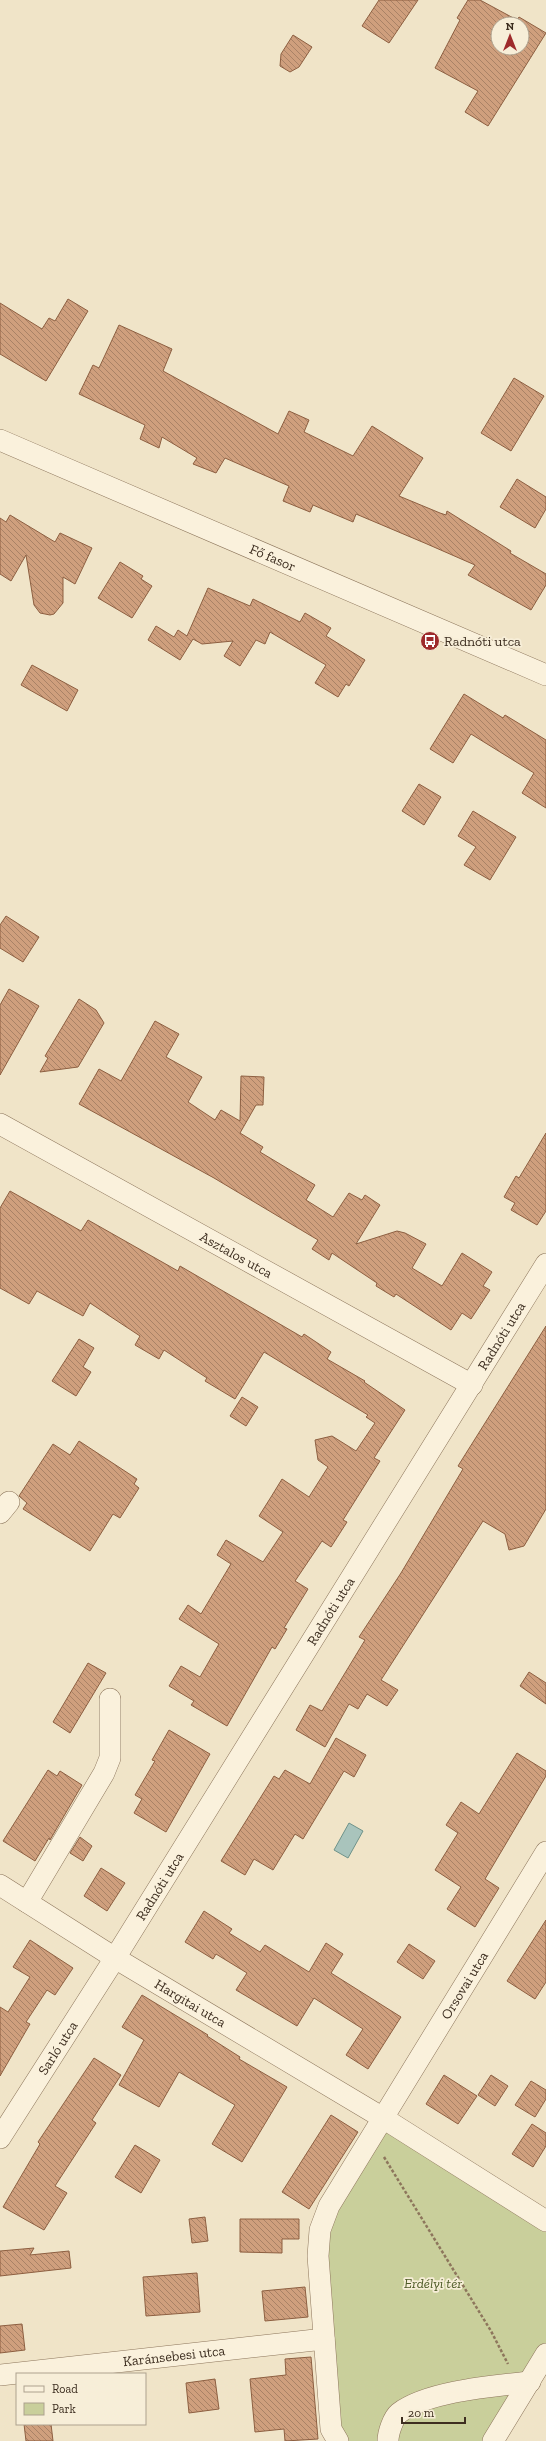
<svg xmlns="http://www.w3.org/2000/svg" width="546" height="2441" viewBox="0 0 546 2441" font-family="'Zilla Slab',serif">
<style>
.park{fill:#c9cf9b}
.water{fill:#a9c4bc;stroke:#6f938a}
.building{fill:url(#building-back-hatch);stroke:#8d5f41;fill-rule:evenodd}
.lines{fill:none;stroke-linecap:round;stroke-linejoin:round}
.minor-casing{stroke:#8d765c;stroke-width:22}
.path{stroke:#8d765c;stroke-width:2.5;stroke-dasharray:3 2;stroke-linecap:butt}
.minor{stroke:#faf1dc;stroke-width:21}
.labels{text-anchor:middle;stroke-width:3.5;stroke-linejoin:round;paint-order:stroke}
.street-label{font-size:14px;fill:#3d2e20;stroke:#f7eed8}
.poi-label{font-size:14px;fill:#3d2e20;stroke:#f7eed8;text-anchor:start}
.park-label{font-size:14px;font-style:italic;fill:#4d5a26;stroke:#f7eed8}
</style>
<defs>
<pattern id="building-back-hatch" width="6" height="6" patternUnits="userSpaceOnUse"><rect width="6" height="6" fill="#cf9f7d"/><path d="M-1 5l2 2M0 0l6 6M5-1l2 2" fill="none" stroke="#a98266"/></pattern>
</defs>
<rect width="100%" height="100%" fill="#f0e4c8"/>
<polygon class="park" points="383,2118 546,2221 546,2354 493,2441 338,2441 320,2230"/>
<polygon class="water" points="349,1823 363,1831 348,1858 334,1850"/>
<g class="building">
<polygon points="379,0 418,0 389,43 362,26"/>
<path d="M 468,0 L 480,0 L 517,20 L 519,17 L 546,33 L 488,126 L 465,112 L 478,91 L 435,68 L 460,20 L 457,18 ZM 498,24 L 522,24 L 522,48 L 498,48 Z"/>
<polygon points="293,35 312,47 299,67 290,72 280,66 281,54"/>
<polygon points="68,299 88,311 46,381 0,354 0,303 42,329 49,318 55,321"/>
<polygon points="119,325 172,349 163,371 278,434 289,411 309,420 304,432 353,456 372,426 423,458 399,496 440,513 446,515 447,511 511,551 510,553 546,574 546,585 531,610 468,575 475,565 427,544 356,514 353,522 313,505 310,512 283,501 289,486 225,458 216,473 193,464 197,458 162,437 159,448 140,439 145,425 79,394 93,365 99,368"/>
<polygon points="514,378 544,396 511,451 481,433"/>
<polygon points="517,479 546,497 546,509 535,528 500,507"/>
<polygon points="10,515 55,542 60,533 92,548 75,584 63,577 63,603 54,614 50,615 40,613 34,605 26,555 11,581 0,574 0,518 6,522"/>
<polygon points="120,562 143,576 141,579 152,586 132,618 98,598"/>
<polygon points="208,588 250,606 253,599 300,622 305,613 331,628 326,636 365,660 349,686 346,684 338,697 315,683 326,665 270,632 265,644 256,640 240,666 224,656 233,641 202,644 193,639 180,660 148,640 156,626 174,637 178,630 187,636"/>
<polygon points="32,665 78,690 67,711 21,685"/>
<polygon points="464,694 503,718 505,715 546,740 546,808 522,793 534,773 471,734 453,763 430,749"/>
<polygon points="419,784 441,797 424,825 402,811"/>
<polygon points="473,811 516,837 490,880 464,865 476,847 458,836"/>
<polygon points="6,916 39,937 23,962 0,948 0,925"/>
<polygon points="9,989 39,1006 0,1075 0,1005"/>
<polygon points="79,999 96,1010 104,1023 78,1067 40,1072 48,1058 45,1056"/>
<polygon points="155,1021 179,1034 166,1057 202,1077 188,1102 215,1120 221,1110 240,1121 241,1076 264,1077 263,1105 256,1105 240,1133 263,1147 260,1152 315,1185 306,1200 333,1217 349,1193 362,1200 365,1195 380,1205 356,1244 397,1231 405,1233 426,1244 412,1268 442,1286 462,1253 492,1272 483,1286 490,1290 471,1319 462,1313 451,1330 396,1294 394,1297 376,1286 377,1283 332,1253 329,1260 312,1249 318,1240 214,1178 79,1104 99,1069 121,1081"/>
<polygon points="546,1133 546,1211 537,1225 511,1210 515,1203 504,1197 516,1176 519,1178"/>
<polygon points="10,1191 81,1231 88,1220 178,1271 180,1266 302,1337 304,1334 331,1352 327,1359 365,1381 364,1382 405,1410 374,1458 380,1461 343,1520 347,1522 331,1547 322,1541 295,1581 308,1589 284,1628 287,1629 275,1649 272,1647 227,1726 191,1705 194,1701 169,1686 181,1666 200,1677 219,1644 179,1619 188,1605 201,1614 231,1564 217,1555 226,1540 263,1562 283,1532 259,1516 271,1497 282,1479 309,1497 328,1467 318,1460 315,1440 332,1436 356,1451 375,1423 366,1417 368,1415 264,1352 235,1399 205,1381 207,1378 164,1350 159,1359 135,1345 140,1336 90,1303 83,1316 37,1291 29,1304 0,1288 0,1208"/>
<polygon points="546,1326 546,1509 524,1546 509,1550 505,1534 483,1521 381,1680 398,1690 387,1706 367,1694 358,1709 349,1704 325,1747 296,1730 310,1705 322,1711 365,1640 359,1637 401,1573 463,1469 458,1466"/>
<polygon points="79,1339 94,1348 83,1367 91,1372 76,1396 52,1381"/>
<polygon points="242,1397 258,1407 246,1426 230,1416"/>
<polygon points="79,1441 137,1479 134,1484 139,1488 120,1518 113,1514 90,1551 23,1509 27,1503 19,1496 53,1444 70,1455"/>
<polygon points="88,1663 106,1673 70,1733 53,1722"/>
<polygon points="529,1672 546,1683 546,1704 520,1686"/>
<polygon points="169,1730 210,1754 166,1832 134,1813 142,1799 135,1795 155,1761 152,1760"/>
<polygon points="336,1738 366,1755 354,1777 344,1771 303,1839 295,1834 273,1870 254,1859 245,1875 221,1861 274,1776 279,1779 285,1770 310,1784"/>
<polygon points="517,1753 546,1771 546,1776 485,1879 499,1888 475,1927 447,1909 461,1887 435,1870 458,1833 446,1825 461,1802 479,1814"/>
<polygon points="48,1770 57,1776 60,1771 82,1785 50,1840 49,1838 35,1861 3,1841"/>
<polygon points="80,1837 92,1846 83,1861 70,1853"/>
<polygon points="101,1868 125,1883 107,1911 84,1896"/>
<polygon points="204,1911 232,1929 229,1933 260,1952 265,1945 309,1972 326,1943 343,1954 331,1973 401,2017 368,2069 346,2055 363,2029 314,1998 297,2026 236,1990 247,1973 216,1954 213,1959 185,1942"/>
<polygon points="546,1920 546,1982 535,1999 507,1981"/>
<polygon points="30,1940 73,1968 55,1995 47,1990 26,2022 30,2024 0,2076 0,2007 8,2012 30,1977 13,1967"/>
<polygon points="409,1944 435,1961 423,1979 397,1962"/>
<polygon points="142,1995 208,2035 207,2036 240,2057 239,2059 287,2087 242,2162 212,2144 235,2105 179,2072 159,2107 119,2085 144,2040 122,2027"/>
<polygon points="94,2058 121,2075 92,2120 96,2123 55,2186 67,2193 44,2230 3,2207 40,2144 38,2142"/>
<polygon points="444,2075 477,2096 458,2124 426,2104"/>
<polygon points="491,2075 508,2086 495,2106 478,2095"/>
<polygon points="531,2081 546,2090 546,2099 535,2117 515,2105"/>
<polygon points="331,2115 358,2132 309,2209 282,2192"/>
<polygon points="532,2124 546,2133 546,2146 533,2167 512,2154"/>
<polygon points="135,2145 160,2160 141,2193 115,2177"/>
<polygon points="205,2217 208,2241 192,2243 189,2219"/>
<polygon points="240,2219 299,2219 299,2239 282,2239 282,2253 240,2252"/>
<polygon points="34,2248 30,2255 69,2251 71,2268 0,2276 0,2251"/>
<polygon points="197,2273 200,2312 146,2316 143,2277"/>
<polygon points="305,2287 308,2317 265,2321 262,2291"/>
<polygon points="22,2324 25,2350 0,2353 0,2326"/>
<polygon points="311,2357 318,2439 285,2441 284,2429 255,2432 250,2379 286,2375 285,2359"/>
<polygon points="215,2379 219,2409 189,2413 186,2383"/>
<polygon points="24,2424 51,2424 53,2441 26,2441"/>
</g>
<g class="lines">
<defs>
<g id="minor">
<path id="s1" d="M 0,440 L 546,675"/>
<path id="s2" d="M 0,1124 L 472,1385"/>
<polyline points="0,1513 9,1502"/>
<path id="s3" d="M 0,1885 L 115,1958 L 383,2118 L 546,2221"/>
<polyline points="27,1902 104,1773 110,1758 110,1699"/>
<path id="s4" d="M 0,2138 L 115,1958 L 546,1264"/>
<path id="s5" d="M 0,2375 L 324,2339"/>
<path id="s6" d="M 338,2441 L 331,2429 L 318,2256 L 320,2230 L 329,2206 L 546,1852"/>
<path d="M 388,2441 C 388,2433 393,2418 399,2413 C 428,2391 494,2386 530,2382"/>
<polyline points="493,2441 546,2354"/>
</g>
</defs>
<use href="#minor" class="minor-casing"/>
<polyline class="path" points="384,2157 491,2331 508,2364"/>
<use href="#minor" class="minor"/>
</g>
<defs>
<symbol id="bus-disc" viewBox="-11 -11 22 22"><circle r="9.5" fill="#9e2a2b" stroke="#f7eed8"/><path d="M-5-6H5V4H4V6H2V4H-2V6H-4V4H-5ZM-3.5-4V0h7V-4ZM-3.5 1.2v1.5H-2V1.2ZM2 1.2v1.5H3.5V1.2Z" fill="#fff"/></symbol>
</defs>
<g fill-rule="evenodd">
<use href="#bus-disc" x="419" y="630" width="22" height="22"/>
</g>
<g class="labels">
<g class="street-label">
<text dy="5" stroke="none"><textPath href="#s1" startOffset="297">Fő fasor</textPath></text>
<text dy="5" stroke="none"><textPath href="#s2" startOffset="270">Asztalos utca</textPath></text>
<text dy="5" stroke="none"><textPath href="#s4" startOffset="946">Radnóti utca</textPath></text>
<text dy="5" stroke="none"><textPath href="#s4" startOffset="622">Radnóti utca</textPath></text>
<text dy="5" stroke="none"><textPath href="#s4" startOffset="298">Radnóti utca</textPath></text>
<text dy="5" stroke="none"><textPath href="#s6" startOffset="498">Orsovai utca</textPath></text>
<text dy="5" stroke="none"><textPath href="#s3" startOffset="224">Hargitai utca</textPath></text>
<text dy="5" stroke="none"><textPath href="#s4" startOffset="107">Sarló utca</textPath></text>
<text dy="5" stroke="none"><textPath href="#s5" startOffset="175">Karánsebesi utca</textPath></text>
</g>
<g class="poi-label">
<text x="444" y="646">Radnóti utca</text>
</g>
<g class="park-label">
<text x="433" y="2288">Erdélyi tér</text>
</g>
</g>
<rect x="16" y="2373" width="130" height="52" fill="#f7eed8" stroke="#ada18e"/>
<rect x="24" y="2386" width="20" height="6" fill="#faf1dc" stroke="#ada18e"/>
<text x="52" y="2393" font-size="12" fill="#3d2e20">Road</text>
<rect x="24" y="2403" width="20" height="12" fill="#c9cf9b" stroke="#ada18e"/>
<text x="52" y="2413" font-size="12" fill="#3d2e20">Park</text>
<g transform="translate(510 36)"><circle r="19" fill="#f7eed8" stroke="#ada18e"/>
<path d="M0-3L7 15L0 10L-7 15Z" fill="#9e2a2b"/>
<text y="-6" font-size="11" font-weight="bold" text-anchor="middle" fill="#3d2e20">N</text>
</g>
<path d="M402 2417v6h63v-6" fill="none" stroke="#3d2e20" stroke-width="2"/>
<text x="408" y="2417" font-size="12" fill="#3d2e20" stroke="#f7eed8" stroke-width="3" paint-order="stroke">20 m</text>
</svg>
